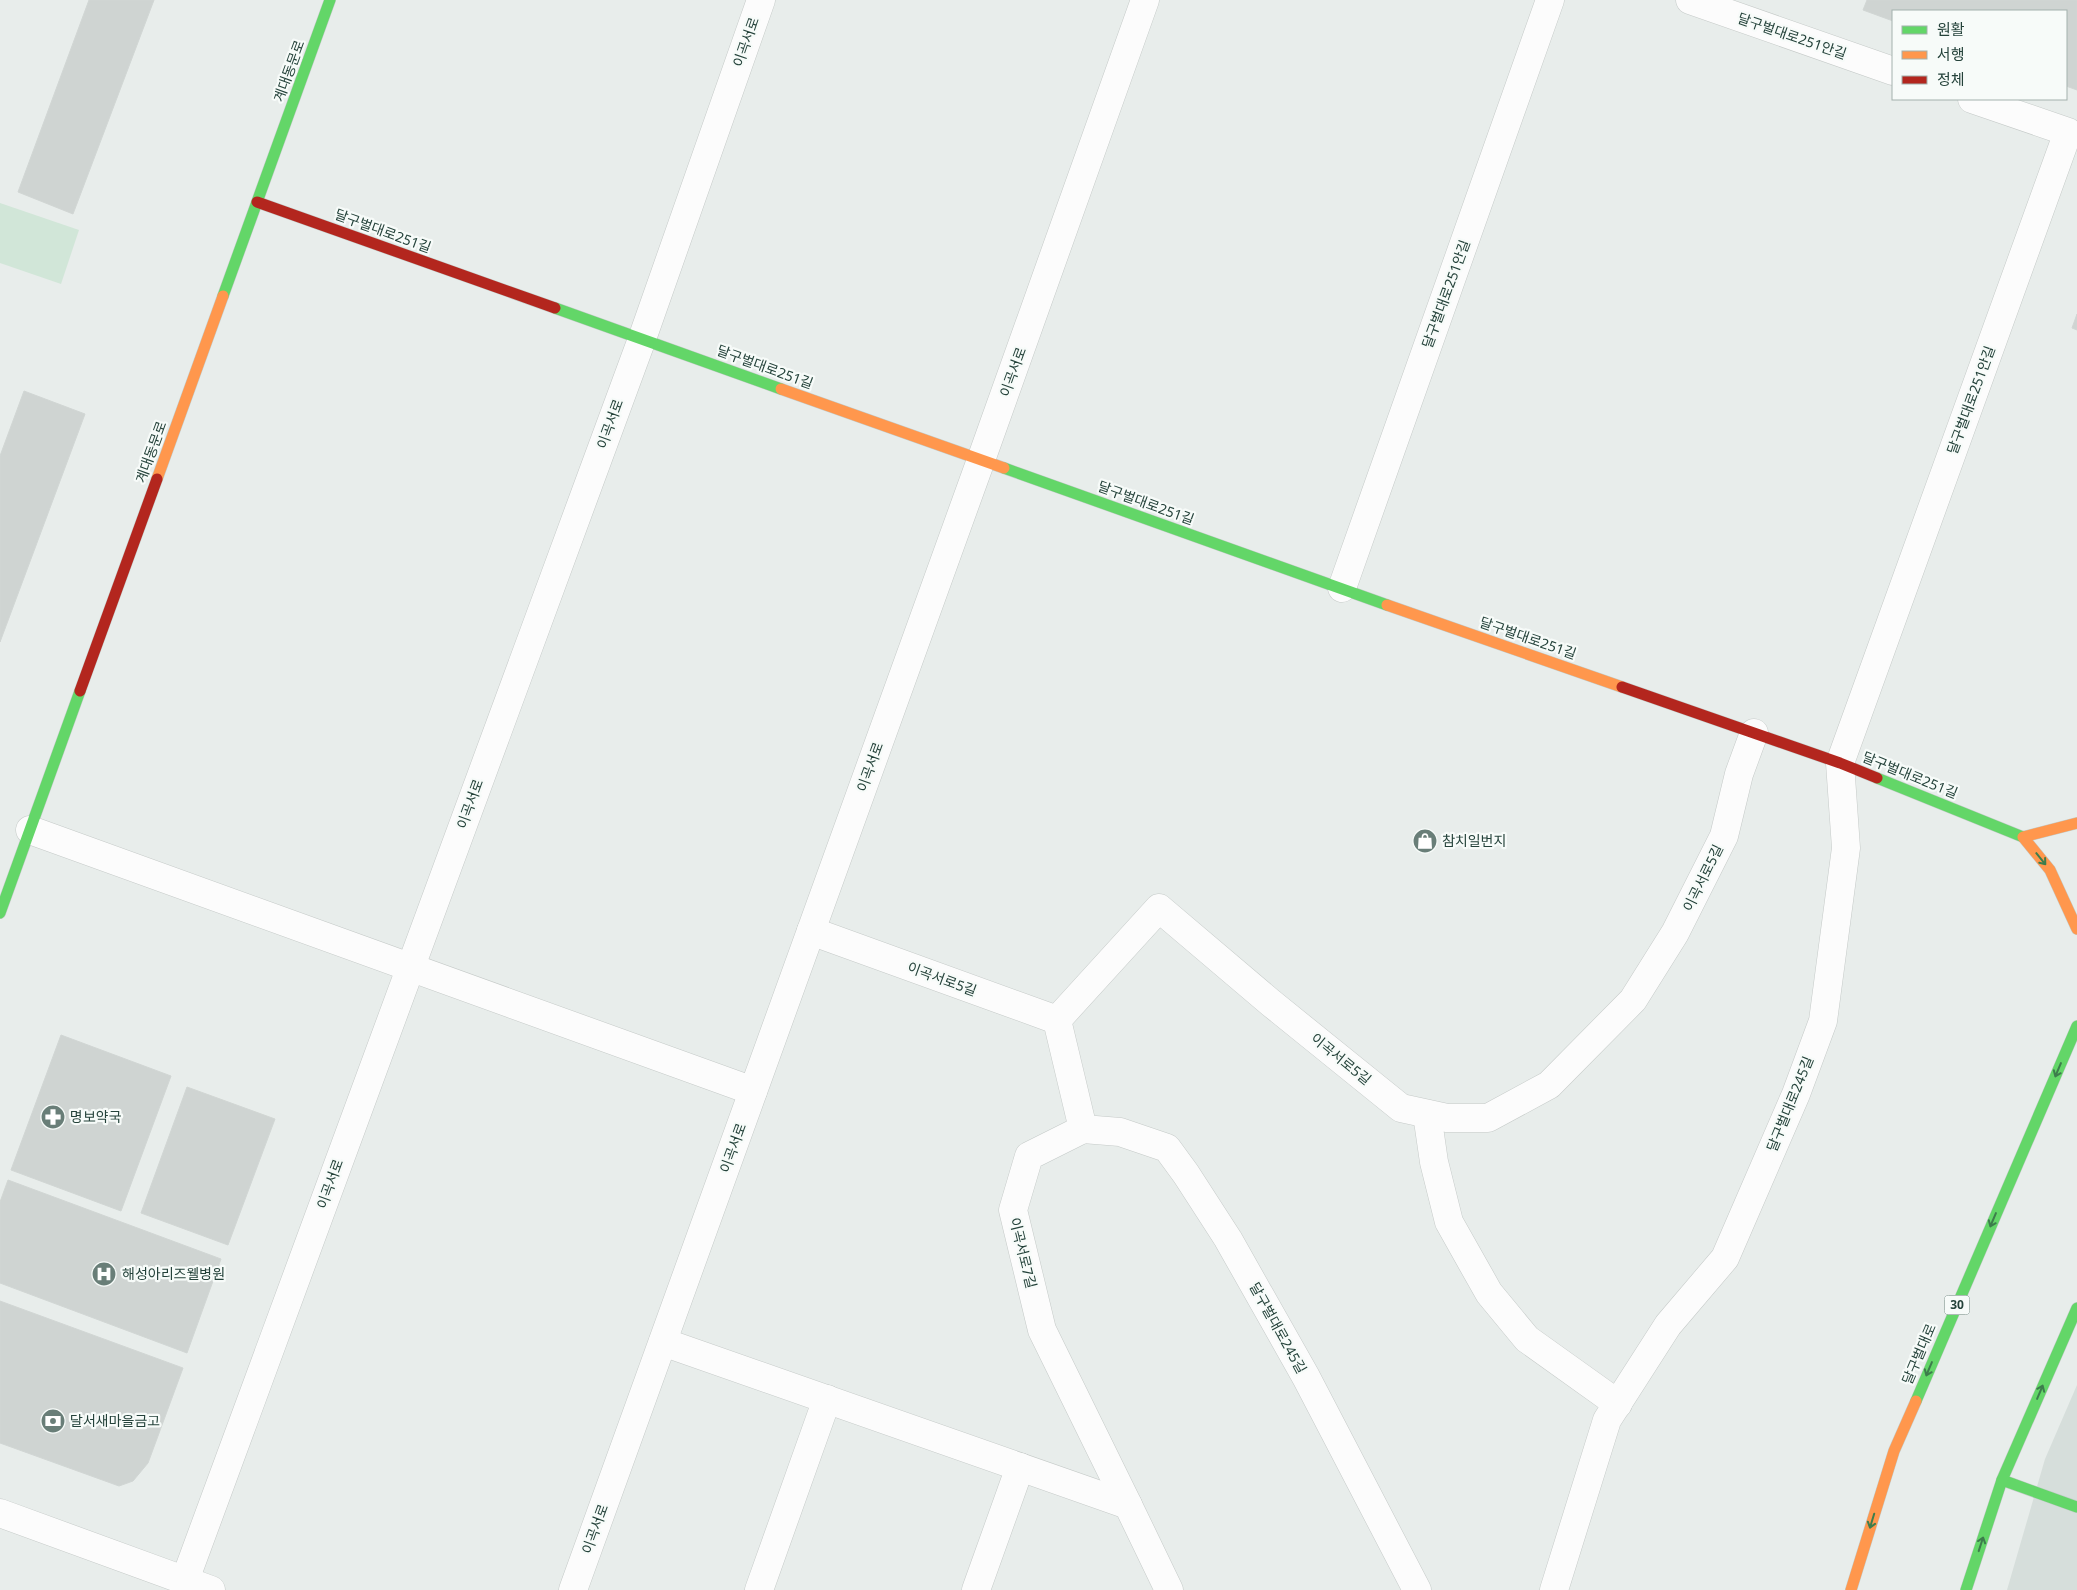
<svg xmlns="http://www.w3.org/2000/svg" width="2077" height="1590" viewBox="0 0 2077 1590" font-family="'Noto Sans','Noto Sans KR',sans-serif">
<style>
.built{fill:#d6dedb}
.green{fill:#d1e6d8}
.building{fill:#cfd4d2;stroke:#d1d6d4}
.lines{fill:none;stroke-linecap:round;stroke-linejoin:round}
.street-casing{stroke:#c5cac8;stroke-width:29}
.fast-casing{stroke:#c3cbc8;stroke-width:12}
.slow-casing{stroke:#c3cbc8;stroke-width:12}
.jam-casing{stroke:#c3cbc8;stroke-width:12}
.street{stroke:#fcfcfc;stroke-width:28}
.fast{stroke:#63d668;stroke-width:11}
.slow{stroke:#ff974d;stroke-width:11}
.jam{stroke:#b3261e;stroke-width:11}
.oneway{stroke:#3d7d4c}
.labels{text-anchor:middle;stroke-width:4.5;stroke-linejoin:round;paint-order:stroke}
.shield{fill:#f7fbf9;stroke:#637a73;stroke-width:1}
.shield-label{font-size:12px;font-weight:bold;fill:#24423a}
.street-label{font-size:14px;fill:#24423a;stroke:#f7fbf9}
.poi-label{font-size:14px;fill:#24423a;stroke:#f7fbf9;text-anchor:start}
</style>
<rect width="100%" height="100%" fill="#e8edeb"/>
<polygon class="built" points="2077,1385 2077,1590 2007,1590 2045,1459"/>
<polygon class="green" points="0,203 79,230 61,284 0,263"/>
<g class="building">
<polygon points="89,0 154,0 73,214 18,192"/>
<polygon points="1867,0 2077,0 2077,90 2066,86 2066,11 1893,11 1893,21 1863,10"/>
<polygon points="2077,314 2077,330 2072,328"/>
<polygon points="24,391 85,414 0,642 0,456"/>
<polygon points="61,1035 171,1076 121,1211 11,1170"/>
<polygon points="187,1087 275,1119 228,1245 141,1213"/>
<polygon points="8,1180 221,1259 187,1353 0,1283 0,1202"/>
<polygon points="0,1301 183,1368 148,1463 133,1481 119,1486 0,1443"/>
</g>
<g class="lines">
<defs>
<g id="street">
<polyline points="1690,0 1893,71"/>
<polyline points="1342,588 1550,0"/>
<polyline points="30,830 753,1091"/>
<polyline points="811,931 1057,1020 1159,908 1271,1003 1401,1108 1447,1118 1488,1118 1549,1085 1633,1000 1675,933 1724,836 1739,774 1754,733"/>
<polyline points="1057,1020 1083,1129"/>
<polyline points="1427,1114 1434,1162 1449,1222 1489,1293 1527,1339 1618,1404"/>
<polyline points="1083,1129 1120,1132 1167,1148 1186,1174 1228,1239 1306,1377 1417,1590"/>
<polyline points="1083,1129 1029,1156 1013,1210 1042,1330 1128,1505"/>
<polyline points="663,1342 1128,1505 1169,1590"/>
<polyline points="0,1513 211,1590"/>
<polyline points="185,1580 642,339 761,0"/>
<polyline points="573,1590 981,460 1145,0"/>
<polyline points="759,1590 827,1399"/>
<polyline points="976,1590 1020,1467"/>
<polyline points="1554,1590 1607,1420 1668,1325 1725,1258 1796,1094 1823,1021 1846,848 1840,763 2068,132 1972,99"/>
</g>
<g id="fast">
<polyline points="223,296 330,0"/>
<polyline points="555,308 781,389"/>
<polyline points="1004,468 1387,605"/>
<polyline points="1877,778 2023,837"/>
<polyline points="0,913 80,691"/>
<polyline points="1916,1401 2077,1026"/>
<polyline points="2002,1480 2077,1507"/>
<polyline points="1966,1590 2002,1480 2077,1308"/>
</g>
<g id="slow">
<polyline points="781,389 1004,468"/>
<polyline points="157,479 223,296"/>
<polyline points="1387,605 1622,687"/>
<polyline points="2077,823 2023,837 2050,870 2077,929"/>
<polyline points="1851,1590 1894,1451 1916,1401"/>
</g>
<g id="jam">
<polyline points="257,202 555,308"/>
<polyline points="1622,687 1840,763 1877,778"/>
<polyline points="80,691 157,479"/>
</g>
</defs>
<use href="#street" class="street-casing"/>
<use href="#fast" class="fast-casing"/>
<use href="#slow" class="slow-casing"/>
<use href="#jam" class="jam-casing"/>
<use href="#street" class="street"/>
<use href="#fast" class="fast"/>
<use href="#slow" class="slow"/>
<use href="#jam" class="jam"/>
</g>
<defs><path id="oneway-shaft" d="M-6 0H5M1.5-3L5.5 0L1.5 3" fill="none" stroke-width="1.6" stroke-linecap="round" stroke-linejoin="round" transform="scale(1.25)"/></defs>
<g class="oneway">
<use href="#oneway-shaft" transform="translate(2041 859) rotate(51)"/>
<use href="#oneway-shaft" transform="translate(2058 1070) rotate(113)"/>
<use href="#oneway-shaft" transform="translate(1993 1220) rotate(113)"/>
<use href="#oneway-shaft" transform="translate(1929 1369) rotate(113)"/>
<use href="#oneway-shaft" transform="translate(2040 1392) rotate(-67)"/>
<use href="#oneway-shaft" transform="translate(1872 1521) rotate(107)"/>
<use href="#oneway-shaft" transform="translate(1981 1544) rotate(-72)"/>
</g>
<defs>
<symbol id="shop-disc" viewBox="-11 -11 22 22"><circle r="9.5" fill="#697e78" stroke="#f7fbf9"/><path d="M-5-2.5h2.3a2.7 3.5 0 0 1 5.4 0H5L5.5 6h-11ZM-1.5-2.5h3a1.5 2.3 0 0 0-3 0Z" fill="#fff"/></symbol>
<symbol id="pharmacy-disc" viewBox="-11 -11 22 22"><circle r="9.5" fill="#697e78" stroke="#f7fbf9"/><path d="M-2-6h4v4h4v4h-4v4h-4v-4h-4v-4h4Z" fill="#fff"/></symbol>
<symbol id="hospital-disc" viewBox="-11 -11 22 22"><circle r="9.5" fill="#697e78" stroke="#f7fbf9"/><path d="M-5-5h3v3.5h4V-5h3V5h-3V1.5h-4V5h-3Z" fill="#fff"/></symbol>
<symbol id="bank-disc" viewBox="-11 -11 22 22"><circle r="9.5" fill="#697e78" stroke="#f7fbf9"/><path d="M-6-4H6V4H-6ZM0-2.3a2.3 2.3 0 1 0 0 4.6a2.3 2.3 0 1 0 0-4.6Z" fill="#fff"/></symbol>
</defs>
<g fill-rule="evenodd">
<use href="#shop-disc" x="1411" y="827" width="28" height="28"/>
<use href="#pharmacy-disc" x="39" y="1103" width="28" height="28"/>
<use href="#hospital-disc" x="90" y="1260" width="28" height="28"/>
<use href="#bank-disc" x="39" y="1407" width="28" height="28"/>
</g>
<g class="labels">
<rect class="shield" x="1944.5" y="1295.5" width="25" height="19" rx="4"/>
<g class="shield-label">
<text x="1957" y="1309">30</text>
</g>
<g class="street-label">
<text transform="translate(1792 36) rotate(19)" y="5">달구벌대로251안길</text>
<text transform="translate(746 42) rotate(-71)" y="5">이곡서로</text>
<text transform="translate(289 71) rotate(-70)" y="5">계대동문로</text>
<text transform="translate(383 231) rotate(20)" y="5">달구벌대로251길</text>
<text transform="translate(1446 294) rotate(-70)" y="5">달구벌대로251안길</text>
<text transform="translate(765 367) rotate(20)" y="5">달구벌대로251길</text>
<text transform="translate(1013 372) rotate(-70)" y="5">이곡서로</text>
<text transform="translate(1971 400) rotate(-70)" y="5">달구벌대로251안길</text>
<text transform="translate(610 424) rotate(-70)" y="5">이곡서로</text>
<text transform="translate(151 452) rotate(-70)" y="5">계대동문로</text>
<text transform="translate(1146 503) rotate(20)" y="5">달구벌대로251길</text>
<text transform="translate(1528 638) rotate(19)" y="5">달구벌대로251길</text>
<text transform="translate(870 767) rotate(-70)" y="5">이곡서로</text>
<text transform="translate(1910 775) rotate(22)" y="5">달구벌대로251길</text>
<text transform="translate(470 804) rotate(-70)" y="5">이곡서로</text>
<text transform="translate(1703 878) rotate(-64)" y="5">이곡서로5길</text>
<text transform="translate(942 979) rotate(20)" y="5">이곡서로5길</text>
<text transform="translate(1341 1059) rotate(39)" y="5">이곡서로5길</text>
<text transform="translate(1790 1104) rotate(-68)" y="5">달구벌대로245길</text>
<text transform="translate(733 1148) rotate(-70)" y="5">이곡서로</text>
<text transform="translate(330 1184) rotate(-70)" y="5">이곡서로</text>
<text transform="translate(1023 1253) rotate(76)" y="5">이곡서로7길</text>
<text transform="translate(1278 1328) rotate(61)" y="5">달구벌대로245길</text>
<text transform="translate(1919 1354) rotate(-67)" y="5">달구벌대로</text>
<text transform="translate(595 1529) rotate(-70)" y="5">이곡서로</text>
</g>
<g class="poi-label">
<text x="1442" y="846">참치일번지</text>
<text x="70" y="1122">명보약국</text>
<text x="122" y="1279">해성아리즈웰병원</text>
<text x="70" y="1426">달서새마을금고</text>
</g>
</g>
<rect x="1892" y="10" width="175" height="90" fill="#f7fbf9" stroke="#a3b1ad"/>
<rect x="1902" y="26" width="25" height="8" fill="#63d668" stroke="#a3b1ad"/>
<text x="1937" y="35" font-size="15" fill="#24423a">원활</text>
<rect x="1902" y="51" width="25" height="8" fill="#ff974d" stroke="#a3b1ad"/>
<text x="1937" y="60" font-size="15" fill="#24423a">서행</text>
<rect x="1902" y="76" width="25" height="8" fill="#b3261e" stroke="#a3b1ad"/>
<text x="1937" y="85" font-size="15" fill="#24423a">정체</text>
</svg>
